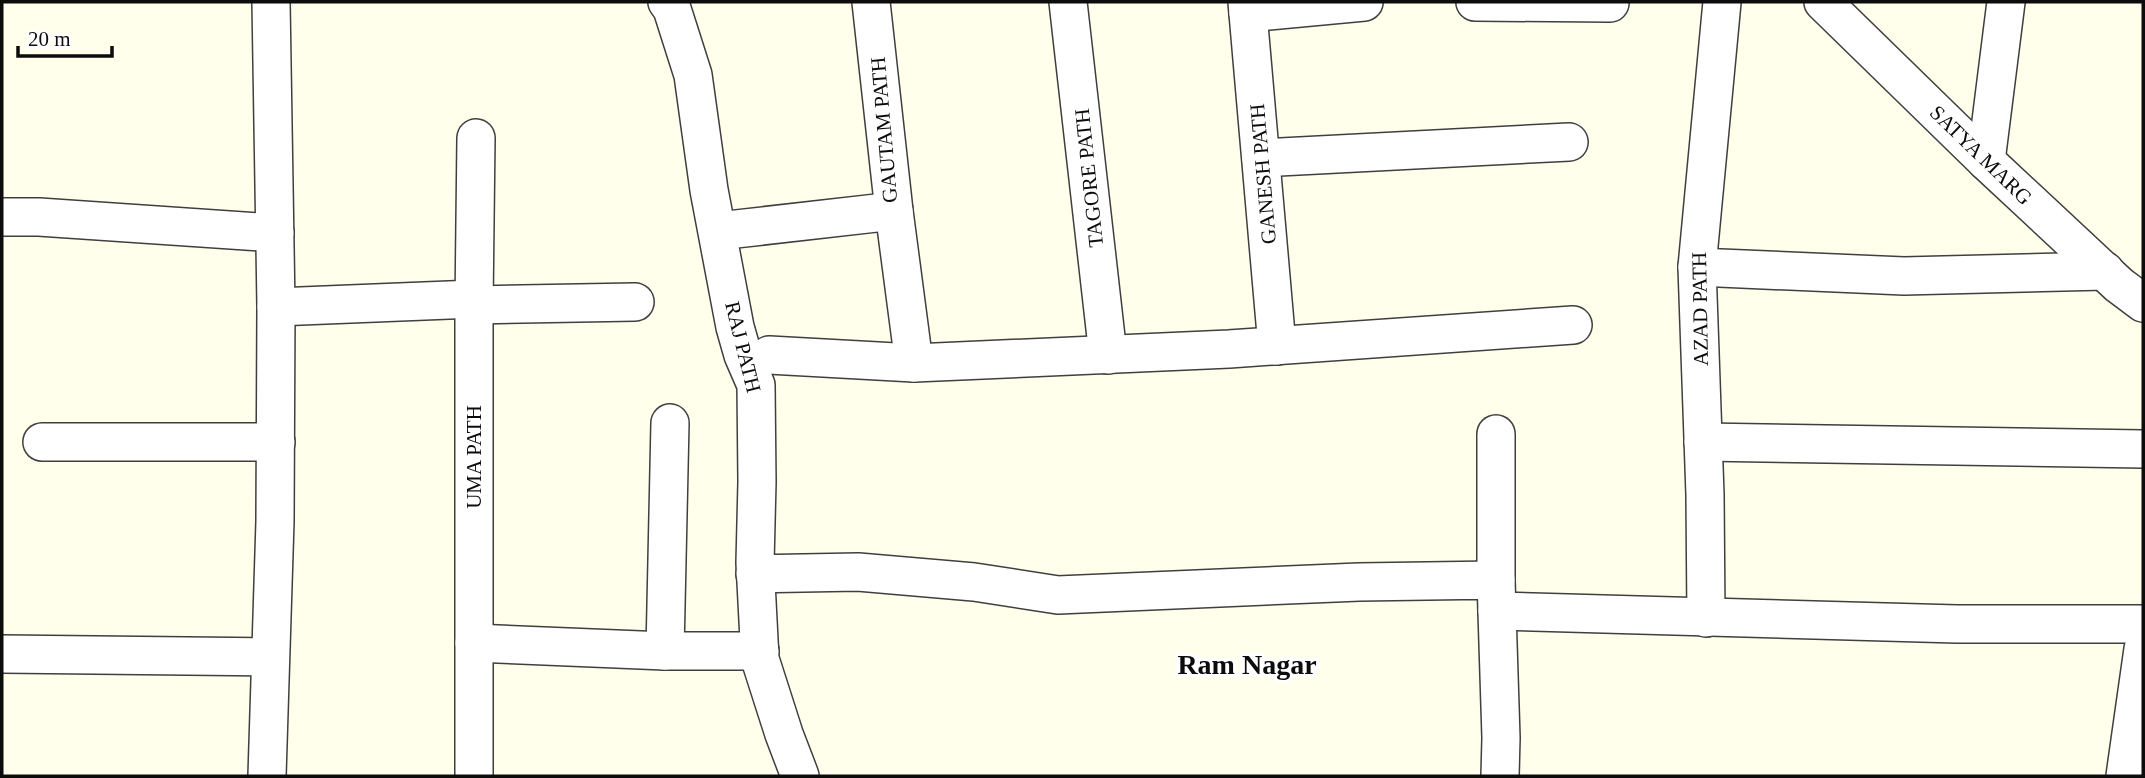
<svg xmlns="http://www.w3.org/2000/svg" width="2145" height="778" viewBox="0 0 2145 778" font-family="'Times New Roman',serif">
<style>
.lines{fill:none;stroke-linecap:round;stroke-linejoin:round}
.minor-casing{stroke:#3f3f3f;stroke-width:40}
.minor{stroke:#fff;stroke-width:37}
.labels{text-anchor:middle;stroke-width:7;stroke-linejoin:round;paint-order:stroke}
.street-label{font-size:21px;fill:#0c0c0c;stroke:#fff}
.district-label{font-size:28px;font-weight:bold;fill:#0c0c0c;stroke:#fff}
</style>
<rect width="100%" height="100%" fill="#ffffeb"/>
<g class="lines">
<defs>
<g id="minor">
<polyline points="667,2 672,9 693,75 709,190 735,327 743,355 756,385 757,482 755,563 760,659 784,734 800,776"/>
<polyline points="1068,2 1108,355"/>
<polyline points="1247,2 1277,346"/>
<polyline points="1475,2 1610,3"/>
<polyline points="1823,2 1986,161 2119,285 2143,303"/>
<polyline points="1248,13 1364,2"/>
<polyline points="1261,158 1569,142"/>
<polyline points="1986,161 2006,2"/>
<polyline points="894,211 914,363 1229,349 1573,325"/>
<polyline points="2,217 39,217 275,233"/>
<polyline points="718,231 894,211 871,2"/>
<polyline points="1697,267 1904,276 2105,271"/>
<polyline points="474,305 635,302"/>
<polyline points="276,307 474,299"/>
<polyline points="769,355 914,363"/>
<polyline points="42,442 276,442"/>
<polyline points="1703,442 2143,449"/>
<polyline points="755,574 858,572 974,582 1058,595 1359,582 1496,580 1501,738 1500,776"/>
<polyline points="1496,580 1496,434"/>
<polyline points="1497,611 1957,624 2143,624"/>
<polyline points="1706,618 1705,495 1697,267 1722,2"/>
<polyline points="474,643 665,651 760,651"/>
<polyline points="665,651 670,423"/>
<polyline points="2,654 270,657"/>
<polyline points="267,776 275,521 276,307 271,2"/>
<polyline points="474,776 474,305 476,138"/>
<polyline points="2125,776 2143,649"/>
</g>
</defs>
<use href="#minor" class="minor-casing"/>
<use href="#minor" class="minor"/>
</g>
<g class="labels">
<g class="street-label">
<text transform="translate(884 130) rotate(-95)" y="7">GAUTAM PATH</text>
<text transform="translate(1981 155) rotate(44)" y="7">SATYA MARG</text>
<text transform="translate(1263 174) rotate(-95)" y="7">GANESH PATH</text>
<text transform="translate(1089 178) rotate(-96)" y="7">TAGORE PATH</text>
<text transform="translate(1700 309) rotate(-91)" y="7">AZAD PATH</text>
<text transform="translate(743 347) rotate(76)" y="7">RAJ PATH</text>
<text transform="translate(474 457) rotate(-90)" y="7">UMA PATH</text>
</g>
<g class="district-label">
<text x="1247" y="674">Ram Nagar</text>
</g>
</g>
<rect width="2145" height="778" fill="none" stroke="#0c0c0c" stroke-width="7"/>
<path d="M18 46v10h94v-10" fill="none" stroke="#0c0c0c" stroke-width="3.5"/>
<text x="28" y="46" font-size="21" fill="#0c0c0c" stroke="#ffffff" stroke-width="5" paint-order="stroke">20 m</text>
</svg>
